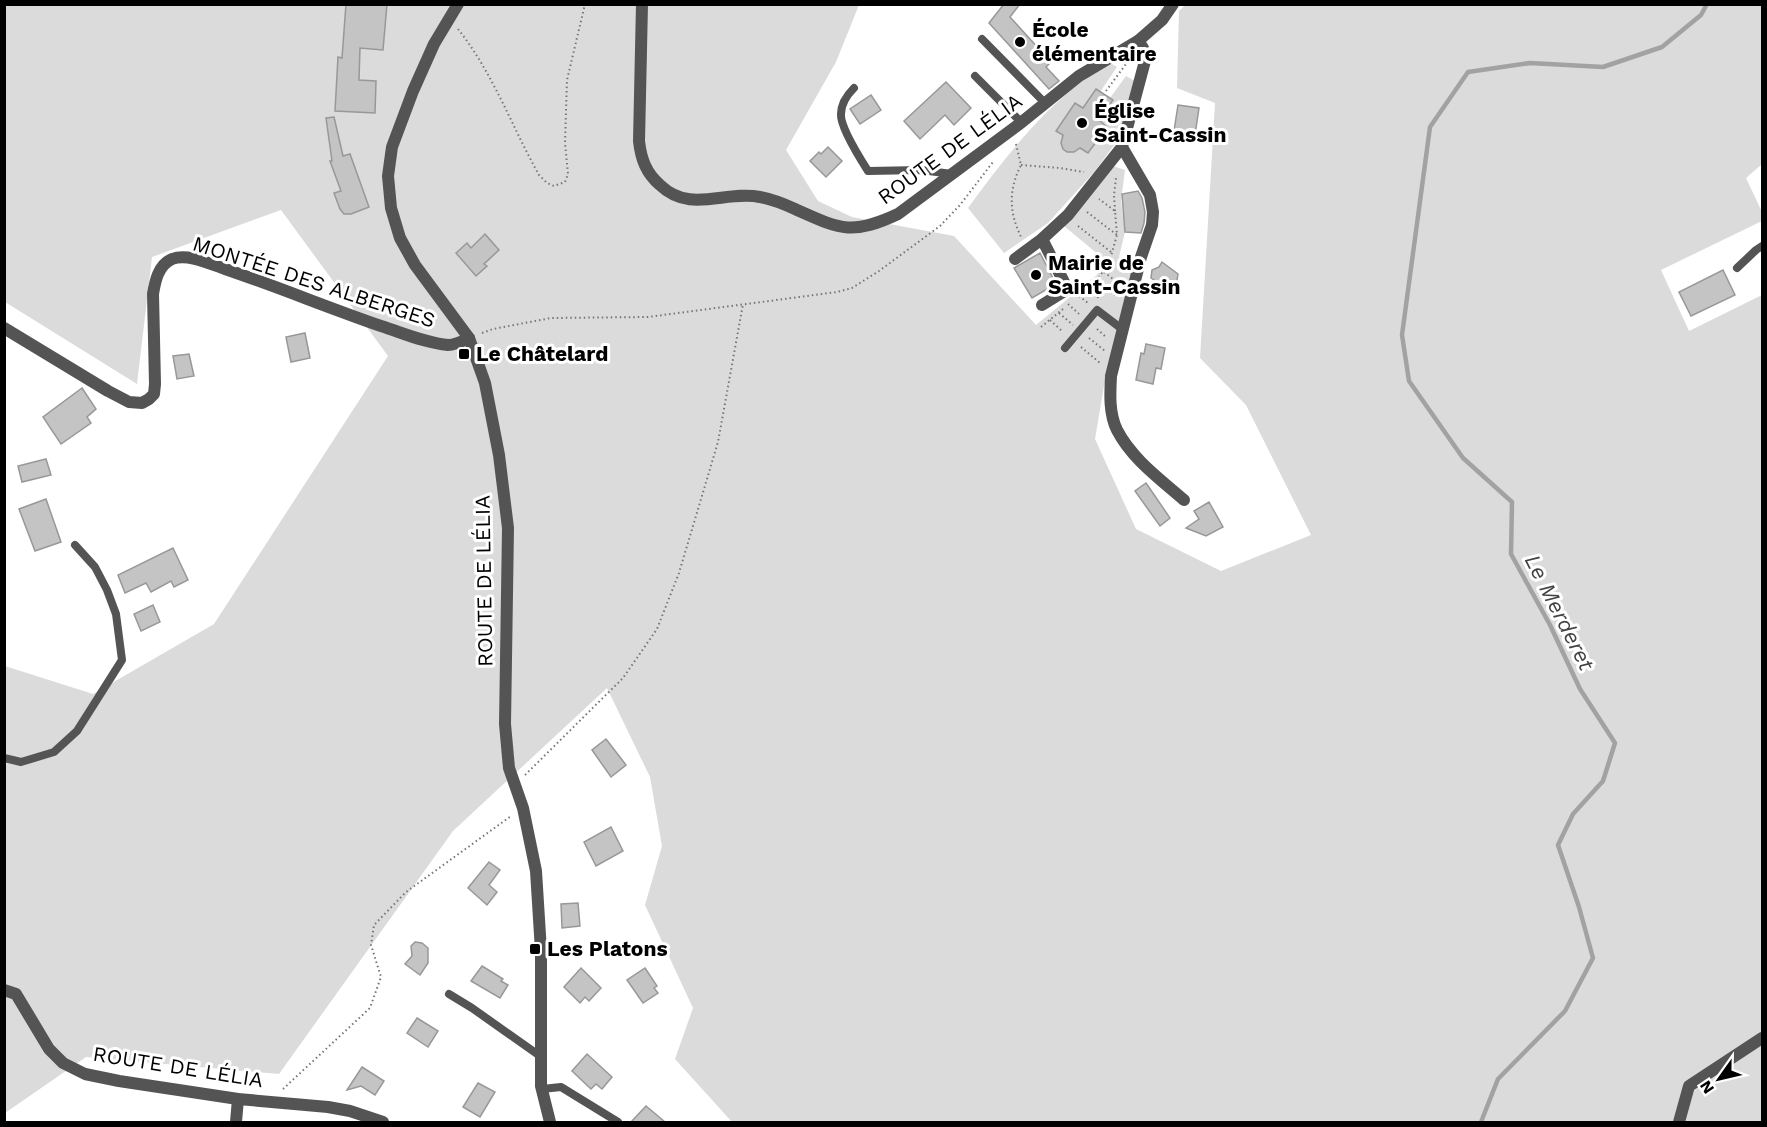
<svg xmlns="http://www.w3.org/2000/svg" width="1767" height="1127" viewBox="0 0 1767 1127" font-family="'Work Sans',sans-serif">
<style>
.green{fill:#dbdbdb}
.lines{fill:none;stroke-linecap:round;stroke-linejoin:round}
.stream{stroke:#a2a2a2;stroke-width:4.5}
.building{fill:#c4c4c4;stroke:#989898;stroke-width:1.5}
.path{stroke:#767676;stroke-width:2;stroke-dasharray:1.5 3;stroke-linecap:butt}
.service{stroke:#545454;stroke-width:8}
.minor{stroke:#545454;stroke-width:12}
.tertiary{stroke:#545454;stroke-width:12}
.poi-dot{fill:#000;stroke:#fff;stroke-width:2}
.labels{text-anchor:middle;stroke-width:6;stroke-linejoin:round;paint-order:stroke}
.poi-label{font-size:21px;font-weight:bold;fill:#000;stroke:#fff;text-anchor:start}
.street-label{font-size:21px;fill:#000;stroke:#fff}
.water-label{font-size:22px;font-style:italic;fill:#434343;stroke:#fff}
</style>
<rect width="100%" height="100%" fill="#fff"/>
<g class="green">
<polygon points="5,5 859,5 836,62 786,150 818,201 852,217 954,236 1036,325 1097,275 1105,260 1064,226 1110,165 1125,170 1121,201 1125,232 1119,257 1133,262 1104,386 1095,439 1136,529 1221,571 1311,535 1246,405 1200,358 1215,103 1177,88 1179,11 1185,5 1762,5 1762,164 1746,178 1762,212 1762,221 1661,270 1689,331 1762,295 1762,1122 732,1122 675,1059 693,1008 645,905 662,846 650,777 607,688 453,831 279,1074 86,1057 5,1113 5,666 93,694 214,624 388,356 281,210 152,257 137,384 5,302"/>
<path d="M 1112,64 L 1117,67 L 1100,92 L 1096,89 L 1083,108 L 1075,103 L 1056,130 L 1063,135 C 1059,150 1067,156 1080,148 L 1088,153 L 1107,127 L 1099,120 L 1110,98 L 1126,76 L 1135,81 L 1120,137 L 1095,171 L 1048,223 L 1004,253 L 968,208 C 1001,163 1035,118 1080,83 C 1089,76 1102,70 1112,64 Z"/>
</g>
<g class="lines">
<polyline class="stream" points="1481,1122 1498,1079 1565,1011 1593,958 1579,907 1558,845 1573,814 1603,781 1615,743 1580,689 1550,625 1511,554 1512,502 1463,458 1409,381 1402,335 1430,127 1468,72 1530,63 1603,67 1662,47 1701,15 1707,4"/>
</g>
<g class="building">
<polygon points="346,4 387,4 383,50 360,48 359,80 376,81 375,113 335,111 338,57 342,58"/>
<polygon points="1004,4 1020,4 1010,17 1051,62 1046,67 1059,81 1049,89 989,23"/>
<polygon points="946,82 971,108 954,125 945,115 920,139 904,121"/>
<polygon points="1096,89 1113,100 1099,120 1107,127 1088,153 1080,148 1074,152 1067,152 1063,149 1061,143 1063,135 1056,131 1075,103 1083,108"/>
<polygon points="871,95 881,110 860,124 850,109"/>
<polygon points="1178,105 1199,108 1195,135 1174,131"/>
<polygon points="334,117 343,156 350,154 369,207 351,214 344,214 340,209 334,193 341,191 330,161 332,161 326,118"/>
<polygon points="828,147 842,161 826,177 810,161 819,152 821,154"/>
<polygon points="1138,191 1142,198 1145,212 1144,223 1141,233 1125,232 1122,194"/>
<polygon points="485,234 499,250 484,264 487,266 476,276 456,253 467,243 471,248"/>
<polygon points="1040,253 1056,284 1032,298 1014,268"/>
<polygon points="1162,262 1178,274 1175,293 1166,296 1157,289 1160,284 1151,278 1152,270 1159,267"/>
<polygon points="1723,270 1735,295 1691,316 1679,292"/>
<polygon points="305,333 310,358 291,362 286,337"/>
<polygon points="1146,344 1165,348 1161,369 1156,368 1153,384 1136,380 1141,353 1144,354"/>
<polygon points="189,354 194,376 177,379 173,356"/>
<polygon points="82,388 96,409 87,417 91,423 61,444 43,417"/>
<polygon points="46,459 51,475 22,482 18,466"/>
<polygon points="1146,483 1170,518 1160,526 1135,491"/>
<polygon points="46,499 61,542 35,551 19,509"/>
<polygon points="1209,502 1223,527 1206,536 1186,528 1199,519 1194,511"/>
<polygon points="173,548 188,580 174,587 171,581 151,592 146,583 125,593 118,575"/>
<polygon points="153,605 160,622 141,631 134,614"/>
<polygon points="606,739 626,765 611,777 592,750"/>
<polygon points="611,827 623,851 596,866 584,842"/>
<polygon points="489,862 500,870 489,885 497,892 487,905 468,888"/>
<polygon points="578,903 580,926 562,928 561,904"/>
<polygon points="415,942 422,943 428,948 428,963 420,975 405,964 412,956 411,946"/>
<polygon points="482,966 503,979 501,981 508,985 500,998 471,981"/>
<polygon points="581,968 601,988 589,1001 585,997 580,1003 564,987"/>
<polygon points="645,968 657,986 654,988 658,993 643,1003 627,980"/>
<polygon points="417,1018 438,1031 428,1047 407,1033"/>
<polygon points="587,1054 612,1077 602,1089 596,1084 591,1089 572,1071"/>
<polygon points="362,1067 384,1081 375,1095 361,1086 347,1090"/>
<polygon points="478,1083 495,1092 480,1117 463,1107"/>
<polygon points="646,1106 665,1122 631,1122"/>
</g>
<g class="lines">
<g class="path">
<path d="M 458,29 C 493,73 512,127 539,175 L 547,183 L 554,186 L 565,182 L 568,174 L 565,143 L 567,80 L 585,4"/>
<polyline points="1106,91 1126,64"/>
<path d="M 1016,144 L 1021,165 C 1008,191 1009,213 1022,239"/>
<polyline points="1021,165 1060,168 1084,172"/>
<polyline points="1115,211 1114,195 1116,178"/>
<polyline points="1087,212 1117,235"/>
<polyline points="1078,226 1111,252"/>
<polyline points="1104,272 1121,285"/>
<polyline points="1097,280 1118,297"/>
<polyline points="1087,288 1100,299"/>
<polyline points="1079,296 1099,277 1109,263 1117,235 1115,211 1099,199"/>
<polyline points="1079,296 1088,303"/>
<polyline points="1068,304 1079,314"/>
<polyline points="1059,313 1073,325"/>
<polyline points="1050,320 1063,332"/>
<polyline points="1041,327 1063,309"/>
<polyline points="1097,329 1106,337"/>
<polyline points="482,333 493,329 551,318 648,317 837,292 852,288 879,271 940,226 960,205 993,162"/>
<polyline points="1089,338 1105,351"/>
<polyline points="1081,347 1100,363"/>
<polyline points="525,775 623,678 657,629 679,573 718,442 743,304"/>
<polyline points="283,1089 370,1008 381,977 371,945 374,925 406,892 511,816"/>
</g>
<g class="service">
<polyline points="982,39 1045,103"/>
<polyline points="975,76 1021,122"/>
<path d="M 854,88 C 847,95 841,104 841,114 C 840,126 861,160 868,171 L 921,170 L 952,174"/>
<polyline points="1737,268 1756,250 1762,246"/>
<polyline points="1065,348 1097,310 1122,329"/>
<polyline points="4,758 21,762 54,752 77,731 122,660 116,614 107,590 95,567 75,545"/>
<polyline points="449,994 472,1008 540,1056"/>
<polyline points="542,1089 561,1087 618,1122"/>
</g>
<g class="minor">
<path d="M 1138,41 L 1143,48 L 1145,61 L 1122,147 L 1150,195 L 1153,212 L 1152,225 L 1141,257 L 1111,376 C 1110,394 1109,414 1117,430 C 1132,459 1160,479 1184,500"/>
<polyline points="1042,239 1066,286 1063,292 1042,305"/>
<polyline points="1015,259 1042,239 1068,215 1122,147"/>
<path d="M 4,328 L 108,391 L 129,402 L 142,403 L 149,399 L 154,394 L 155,384 L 153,294 C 155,282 158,265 172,259 C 188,253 210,264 225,269 C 278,287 329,308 381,326 C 403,333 425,343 448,345 C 455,345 463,341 469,338"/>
<polyline points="236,1122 238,1099"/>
<polyline points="1679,1122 1689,1086 1762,1038"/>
</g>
<g class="tertiary">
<polyline points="458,4 434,44 413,91 392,147 388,176 391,208 400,238 415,265 469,338 485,383 499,455 508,528 505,724 509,768 523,808 536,871 541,951 541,1086 550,1122"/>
<path d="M 642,4 L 639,141 C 641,159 646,173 660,185 C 690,214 725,190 760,197 C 772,199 784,204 795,209 C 840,229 851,236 898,214 L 1018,125 L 1079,76 L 1138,41 L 1162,20 L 1173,4"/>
<polyline points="4,990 16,994 49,1049 63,1063 85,1074 119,1081 238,1099 328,1107 350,1111 383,1122"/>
</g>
</g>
<g class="poi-dot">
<circle cx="1020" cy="42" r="6"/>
<circle cx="1082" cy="123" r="6"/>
<circle cx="1036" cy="275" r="6"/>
<rect x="458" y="348" width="12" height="12" rx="3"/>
<rect x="529" y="943" width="12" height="12" rx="3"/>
</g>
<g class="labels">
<g class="poi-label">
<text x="1032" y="37">École<tspan x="1032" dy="24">élémentaire</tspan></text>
<text x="1094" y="118">Église<tspan x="1094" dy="24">Saint-Cassin</tspan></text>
<text x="1048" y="270">Mairie de<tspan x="1048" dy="24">Saint-Cassin</tspan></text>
<text x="476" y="361">Le Châtelard</text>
<text x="547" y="956">Les Platons</text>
</g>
<g class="street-label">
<text transform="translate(950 149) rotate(-36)" y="7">ROUTE DE LÉLIA</text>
<text transform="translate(314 282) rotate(18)" y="7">MONTÉE DES ALBERGES</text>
<text transform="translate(484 581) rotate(-91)" y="7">ROUTE DE LÉLIA</text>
<text transform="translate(178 1067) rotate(9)" y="7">ROUTE DE LÉLIA</text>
</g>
<g class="water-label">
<text transform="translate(1560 612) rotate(63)" y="8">Le Merderet</text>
</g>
</g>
<rect width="1767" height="1127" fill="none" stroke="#000000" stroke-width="12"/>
<g transform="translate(1719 1079) rotate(236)" stroke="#ffffff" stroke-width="4.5" paint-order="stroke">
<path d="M0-4.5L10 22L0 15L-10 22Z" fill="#000000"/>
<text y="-9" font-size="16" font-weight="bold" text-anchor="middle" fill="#000000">N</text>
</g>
</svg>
